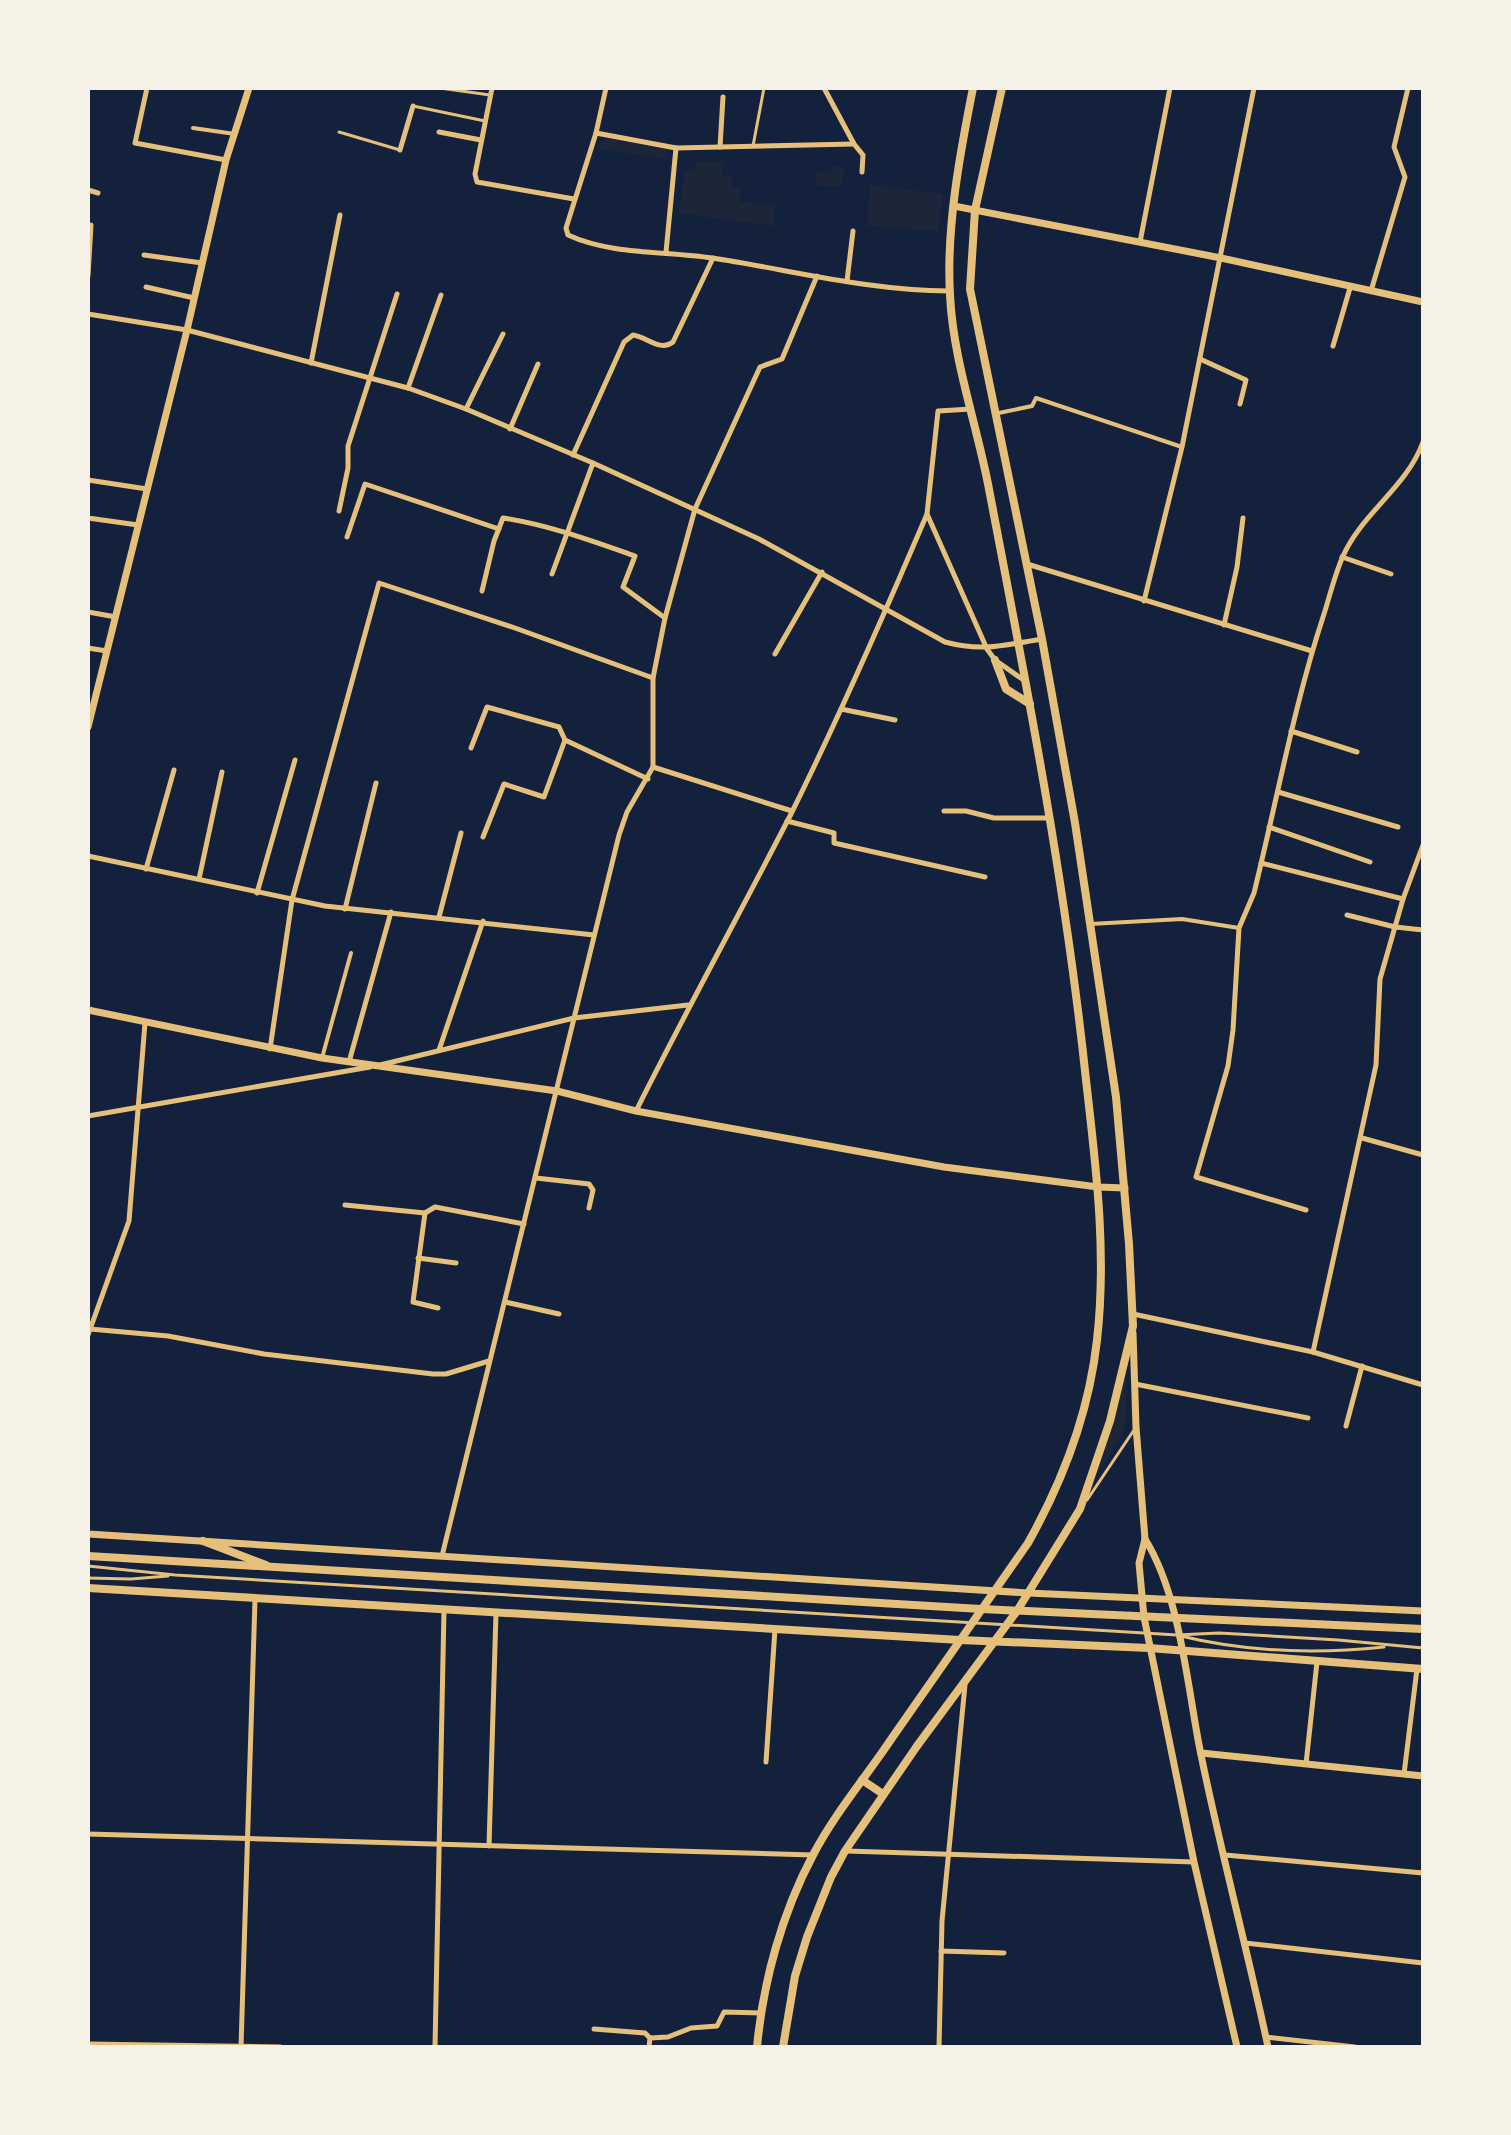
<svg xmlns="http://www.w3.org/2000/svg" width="1511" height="2135" viewBox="0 0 1511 2135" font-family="Ubuntu,sans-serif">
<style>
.green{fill:#1d2539}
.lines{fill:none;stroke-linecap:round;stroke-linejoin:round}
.service{stroke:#e5c07b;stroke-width:3}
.pedestrian{stroke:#e5c07b;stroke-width:4}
.minor{stroke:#e5c07b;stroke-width:5}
.tertiary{stroke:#e5c07b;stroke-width:7}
.secondary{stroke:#e5c07b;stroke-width:7}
.primary{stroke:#e5c07b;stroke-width:8}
</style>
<rect width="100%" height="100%" fill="#14213d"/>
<g class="green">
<polygon points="606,139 663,148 667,152 668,159 597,149 599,143"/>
<polygon points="696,161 724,162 722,175 732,176 731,186 740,188 740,202 775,205 774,226 678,213 685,172 694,171"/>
<polygon points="833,166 844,167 842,187 815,185 816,172 831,171"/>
<polygon points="870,185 943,194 938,231 867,226"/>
<polygon points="1126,1366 1125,1428 1098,1474"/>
</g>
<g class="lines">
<g class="service">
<polyline points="440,88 490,95"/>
<polyline points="413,106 485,121"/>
<polyline points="339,132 400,150"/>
<polyline points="753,146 764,88"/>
<polyline points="1087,1500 1134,1430"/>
<polyline points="88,1566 175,1575 1177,1635 1219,1633 1338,1640 1423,1648"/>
<polyline points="88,1578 131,1579 168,1576"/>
<path d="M 1181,1636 C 1246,1652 1317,1654 1384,1647"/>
</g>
<g class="pedestrian">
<polyline points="193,128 235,134"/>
<polyline points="994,414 1032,406 1036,398 1182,447"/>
<polyline points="1090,924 1182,919 1239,928"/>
<polyline points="322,1058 351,953"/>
</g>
<g class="minor">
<polyline points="147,88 135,143 226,160"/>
<polyline points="492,88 475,174 477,182 574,199"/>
<path d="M 606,88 L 596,133 L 566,228 L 568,235 C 611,255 666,251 712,258 C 791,270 870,291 949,291"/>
<polyline points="824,88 854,144 863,155 862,172"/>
<polyline points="439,132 481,140"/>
<polyline points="596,133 676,148 854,144"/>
<polyline points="720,147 723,97"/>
<polyline points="400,150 413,106"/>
<polyline points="88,190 98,193"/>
<polyline points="1140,242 1170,88"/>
<polyline points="666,252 676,148"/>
<polyline points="144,255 202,263"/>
<polyline points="88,276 91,225"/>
<polyline points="847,281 853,231"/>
<polyline points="146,287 194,298"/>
<polyline points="1371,291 1405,177 1394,147 1408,88"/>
<path d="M 88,314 L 187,330 L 408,388 L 466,409 L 593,463 L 759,539 L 945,642 C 982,652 1005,645 1042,639"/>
<polyline points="1333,346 1350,288"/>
<polyline points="1200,359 1246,380 1240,404"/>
<polyline points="311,363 340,215"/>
<polyline points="408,388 441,295"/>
<polyline points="466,409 503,334"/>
<polyline points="971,409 938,411 927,514 987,649 995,660 1025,681"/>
<polyline points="510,429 538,364"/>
<path d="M 573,455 L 624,342 L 633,335 C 647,337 660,352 673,342 L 713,258"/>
<polyline points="88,480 147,489"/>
<polyline points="339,511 348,468 348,446 397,294"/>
<polyline points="88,518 138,525"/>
<polyline points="347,537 365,484 499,529"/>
<polyline points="1342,557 1391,574"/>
<polyline points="1027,564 1312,651"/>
<polyline points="552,574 593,463"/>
<path d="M 482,591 L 494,541 L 503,518 C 549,525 592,541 635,556 L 623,587 L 665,618"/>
<polyline points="1144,601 1182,447 1254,88"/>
<polyline points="88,612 116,617"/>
<polyline points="1224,625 1237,567 1243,518"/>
<polyline points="88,648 107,651"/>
<polyline points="775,654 822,572"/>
<polyline points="841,709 895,720"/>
<polyline points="1291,731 1357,752"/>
<polyline points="565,740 648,779"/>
<polyline points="471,748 487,707 559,727 565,740"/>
<polyline points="653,767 792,811"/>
<polyline points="1278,792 1398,827"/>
<polyline points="944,811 966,811 994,818 1050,818"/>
<polyline points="787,821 834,833 834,843 985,877"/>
<polyline points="1269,827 1370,862"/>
<polyline points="483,837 504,784 544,797 565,740"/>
<polyline points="88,856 325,906 594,935"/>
<polyline points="1261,863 1403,899"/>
<polyline points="146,869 174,770"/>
<polyline points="199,879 222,772"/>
<polyline points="257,893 295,760"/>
<polyline points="345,909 376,783"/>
<polyline points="1347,915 1395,927 1423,930"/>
<polyline points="439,917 461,833"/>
<polyline points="270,1049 292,900 379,583 515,628 653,678"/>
<polyline points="439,1050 483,921"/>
<polyline points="349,1062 391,912"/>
<polyline points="380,1065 574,1018 688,1005"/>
<path d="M 636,1111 C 686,1011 740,913 791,814 C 840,715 884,615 927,514"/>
<polyline points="88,1116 370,1067"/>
<polyline points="1362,1138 1423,1155"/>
<polyline points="536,1178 589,1184 593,1190 589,1208"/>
<polyline points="345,1205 425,1213"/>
<path d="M 1306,1210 L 1196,1177 L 1228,1066 L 1233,1030 L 1239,928 L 1254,893 C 1277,800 1294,705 1324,614 C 1330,595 1335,574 1343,556 C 1362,513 1407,487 1423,442"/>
<polyline points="425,1213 413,1302 438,1308"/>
<polyline points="425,1213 435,1207 524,1224"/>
<polyline points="418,1258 456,1263"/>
<polyline points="505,1302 559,1314"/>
<polyline points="1133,1314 1313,1352 1423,1385"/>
<polyline points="90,1329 168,1336 264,1354 433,1374 446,1374 489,1361"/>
<polyline points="88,1335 129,1221 145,1023"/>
<polyline points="1313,1352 1376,1065 1380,979 1403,899 1423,845"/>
<polyline points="1135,1384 1308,1418"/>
<polyline points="1346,1426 1362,1366"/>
<polyline points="442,1556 619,835 627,812 653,767 653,678 665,618 695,509 760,367 782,359 817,276"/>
<polyline points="766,1762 775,1629"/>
<polyline points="1306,1764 1317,1662"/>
<polyline points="1404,1774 1417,1669"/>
<polyline points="88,1834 813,1855"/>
<polyline points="489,1846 496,1613"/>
<polyline points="847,1851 1194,1862"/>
<polyline points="1225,1855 1423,1873"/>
<polyline points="1245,1943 1423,1963"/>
<polyline points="941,1951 1004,1953"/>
<polyline points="594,2029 645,2033 650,2038"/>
<polyline points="1266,2037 1355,2047"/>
<polyline points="650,2038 668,2037 691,2028 717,2026 724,2012 761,2013"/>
<polyline points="88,2044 281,2047"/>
<polyline points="241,2047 255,1600"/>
<polyline points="435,2047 444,1610"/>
<polyline points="649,2047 650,2038"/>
<polyline points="939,2047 942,1921 965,1685"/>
</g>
<g class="tertiary">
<polyline points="954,206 1221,258 1423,302"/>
<polyline points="88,727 187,330 226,160 249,88"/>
<polyline points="88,1010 322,1058 557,1091 636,1111 944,1167 1098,1187 1125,1188"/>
<polyline points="88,1534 1028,1593 1423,1611"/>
<polyline points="1201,1753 1423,1776"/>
</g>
<g class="secondary">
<polyline points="1133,1333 1136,1427 1145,1539 1139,1563 1144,1617 1194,1862 1237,2047"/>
<path d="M 1145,1539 C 1180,1595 1187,1684 1200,1750 C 1220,1849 1247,1948 1268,2047"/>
</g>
<g class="primary">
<polyline points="995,660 1006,689 1030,704"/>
<polyline points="203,1541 266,1565"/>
<polyline points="88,1556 981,1609 1423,1629"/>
<polyline points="88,1588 960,1640 1149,1648 1423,1669"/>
<polyline points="862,1780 883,1794"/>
<path d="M 757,2047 C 763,1982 782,1913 813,1855 C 835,1813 866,1777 892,1738 C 937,1673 983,1608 1028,1543 C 1064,1479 1089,1413 1097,1340 C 1107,1253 1096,1167 1086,1080 C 1065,880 1026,682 988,484 C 976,422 953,359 950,295 C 946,228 960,153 973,88"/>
<polyline points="783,2047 795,1976 807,1937 831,1877 845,1851 917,1746 1017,1611 1080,1509 1110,1421 1133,1326 1129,1244 1116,1097 1075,823 1042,639 970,289 975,210 1002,88"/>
</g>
</g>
<rect width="1511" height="2135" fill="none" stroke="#f6f1e7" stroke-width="180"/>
</svg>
